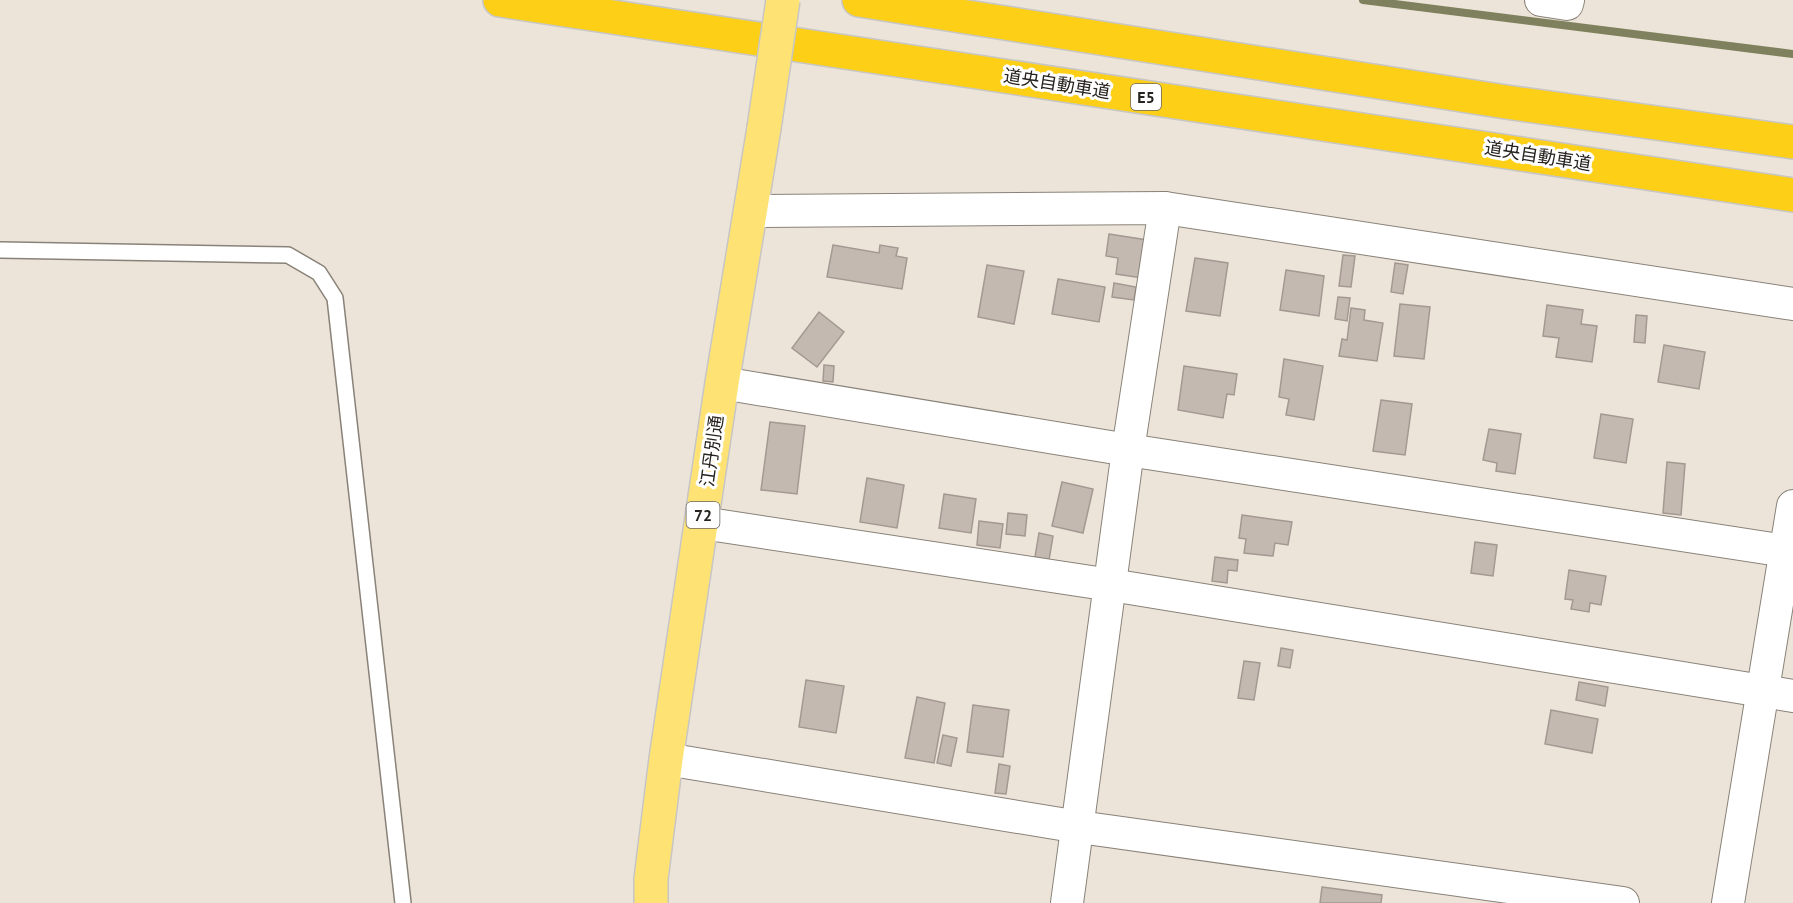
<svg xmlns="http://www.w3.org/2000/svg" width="1793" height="903" viewBox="0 0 1793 903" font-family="'PT Sans','Noto Sans JP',sans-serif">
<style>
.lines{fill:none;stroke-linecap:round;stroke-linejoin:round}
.stream{stroke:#7f805d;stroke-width:8}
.building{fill:#c4b9b1;stroke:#a49992;stroke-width:1.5}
.service-casing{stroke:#898278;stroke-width:18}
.minor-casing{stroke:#898278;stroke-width:34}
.primary-casing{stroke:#c7c6c5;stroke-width:36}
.motorway-casing{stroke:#c7c6c5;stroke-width:36}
.service{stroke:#fff;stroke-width:15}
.minor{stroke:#fff;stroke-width:32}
.primary{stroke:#fee374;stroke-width:33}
.motorway{stroke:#fdd017;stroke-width:33}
.primary-bridge-casing{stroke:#c7c6c5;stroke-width:36;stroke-linecap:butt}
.primary-bridge{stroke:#fee374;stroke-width:33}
.labels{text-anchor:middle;stroke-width:6;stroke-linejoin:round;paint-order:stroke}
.shield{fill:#fff;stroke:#686562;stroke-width:1.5}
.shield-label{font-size:16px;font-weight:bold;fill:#27231f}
.street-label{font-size:18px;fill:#27231f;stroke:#fff}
</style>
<rect width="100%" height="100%" fill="#ede4d9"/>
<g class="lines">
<polyline class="stream" points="1363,0 1793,54"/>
</g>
<g class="building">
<polygon points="1109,234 1147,240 1142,278 1116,274 1118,258 1106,256"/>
<polygon points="833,245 879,253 880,245 898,248 896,256 907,258 902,289 827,277"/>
<polygon points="1343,255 1355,256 1351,287 1339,286"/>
<polygon points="1195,258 1228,263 1220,316 1186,311"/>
<polygon points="1395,263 1408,265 1403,294 1391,292"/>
<polygon points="987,265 1024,271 1014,324 978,317"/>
<polygon points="1286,270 1324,276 1319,316 1280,310"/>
<polygon points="1058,279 1105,287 1099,322 1052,314"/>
<polygon points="1114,283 1136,287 1134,300 1112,297"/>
<polygon points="1338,297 1350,298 1347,321 1335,319"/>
<polygon points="1400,304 1430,307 1424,359 1394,356"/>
<polygon points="1547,305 1583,310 1581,324 1597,326 1592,362 1556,357 1559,338 1543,336"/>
<polygon points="1351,308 1365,310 1364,320 1383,323 1377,361 1339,356 1342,339 1347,340"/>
<polygon points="819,312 844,332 817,367 792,348"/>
<polygon points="1636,315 1647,316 1645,343 1634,342"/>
<polygon points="1664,345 1705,352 1699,389 1658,382"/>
<polygon points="1284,359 1323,366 1314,420 1286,415 1289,399 1279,397"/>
<polygon points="824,365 834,366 833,382 823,381"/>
<polygon points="1184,366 1237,374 1234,395 1227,394 1223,418 1178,410"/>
<polygon points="1381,400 1412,404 1405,455 1373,451"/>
<polygon points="1601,414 1633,419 1626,463 1594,458"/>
<polygon points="770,422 805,426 797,494 761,490"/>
<polygon points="1489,429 1521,434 1515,474 1496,471 1497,463 1483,460"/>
<polygon points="1667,462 1685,464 1681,515 1663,513"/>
<polygon points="867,478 904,485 897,528 860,522"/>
<polygon points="1062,482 1093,489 1083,533 1052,526"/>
<polygon points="944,494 976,499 971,533 939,528"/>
<polygon points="1008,513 1027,515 1025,536 1006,534"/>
<polygon points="1242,515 1292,522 1288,545 1275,543 1273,556 1244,553 1246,539 1239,538"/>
<polygon points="979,521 1003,524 1000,548 977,545"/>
<polygon points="1039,533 1053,536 1049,560 1035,557"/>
<polygon points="1475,542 1497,545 1493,576 1471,573"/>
<polygon points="1215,557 1238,560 1237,571 1228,570 1227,583 1212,581"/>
<polygon points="1569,570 1606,576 1601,605 1590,603 1589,612 1571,609 1573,600 1565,599"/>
<polygon points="1281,648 1293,650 1290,668 1278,666"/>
<polygon points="1244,661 1260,663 1254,700 1238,698"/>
<polygon points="806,680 844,686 836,733 799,727"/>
<polygon points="1579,682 1608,687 1605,706 1576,700"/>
<polygon points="917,697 945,703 934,763 905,758"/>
<polygon points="973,705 1009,710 1003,757 967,752"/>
<polygon points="1551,710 1598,719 1592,753 1545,744"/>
<polygon points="943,735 957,738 951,766 937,763"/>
<polygon points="999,764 1010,766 1006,794 995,793"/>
<polygon points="1322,887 1382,895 1381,903 1320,903"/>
</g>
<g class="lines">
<defs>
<polyline id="service" points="0,250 288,255 319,273 335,298 403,903"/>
<g id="minor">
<polyline points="1541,0 1567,4 1568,0"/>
<polyline points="752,211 1165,208 1793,304"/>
<polyline points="722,383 1128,450 1786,551"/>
<polyline points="702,523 1111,585 1793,696"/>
<polyline points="666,759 1079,827 1623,903"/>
<polyline points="1067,903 1128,450 1165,208"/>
<polyline points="1728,903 1793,506"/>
</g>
<polyline id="primary" points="651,903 651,879 666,759 722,383 764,128"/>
<g id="motorway">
<polyline points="500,0 1793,195"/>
<polyline points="859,0 1506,102 1793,142"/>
</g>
</defs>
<use href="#service" class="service-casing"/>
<use href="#minor" class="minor-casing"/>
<use href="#primary" class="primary-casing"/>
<use href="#motorway" class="motorway-casing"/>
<use href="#service" class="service"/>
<use href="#minor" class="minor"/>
<use href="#primary" class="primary"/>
<use href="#motorway" class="motorway"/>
<defs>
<polyline id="primary-bridge" points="764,128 783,0"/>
</defs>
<use href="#primary-bridge" class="primary-bridge-casing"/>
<use href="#primary-bridge" class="primary-bridge"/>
</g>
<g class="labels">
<g class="shield">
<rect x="1131" y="84" width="30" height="26" rx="4.5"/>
<rect x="686.5" y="502" width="33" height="26" rx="4.5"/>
</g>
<g class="shield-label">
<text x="1146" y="103">E5</text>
<text x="703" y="521">72</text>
</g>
<g class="street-label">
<text transform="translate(1057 84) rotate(9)" y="6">道央自動車道</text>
<text transform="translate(1538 156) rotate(9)" y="6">道央自動車道</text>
<text transform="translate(712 451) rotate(-82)" y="6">江丹別通</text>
</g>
</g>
</svg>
